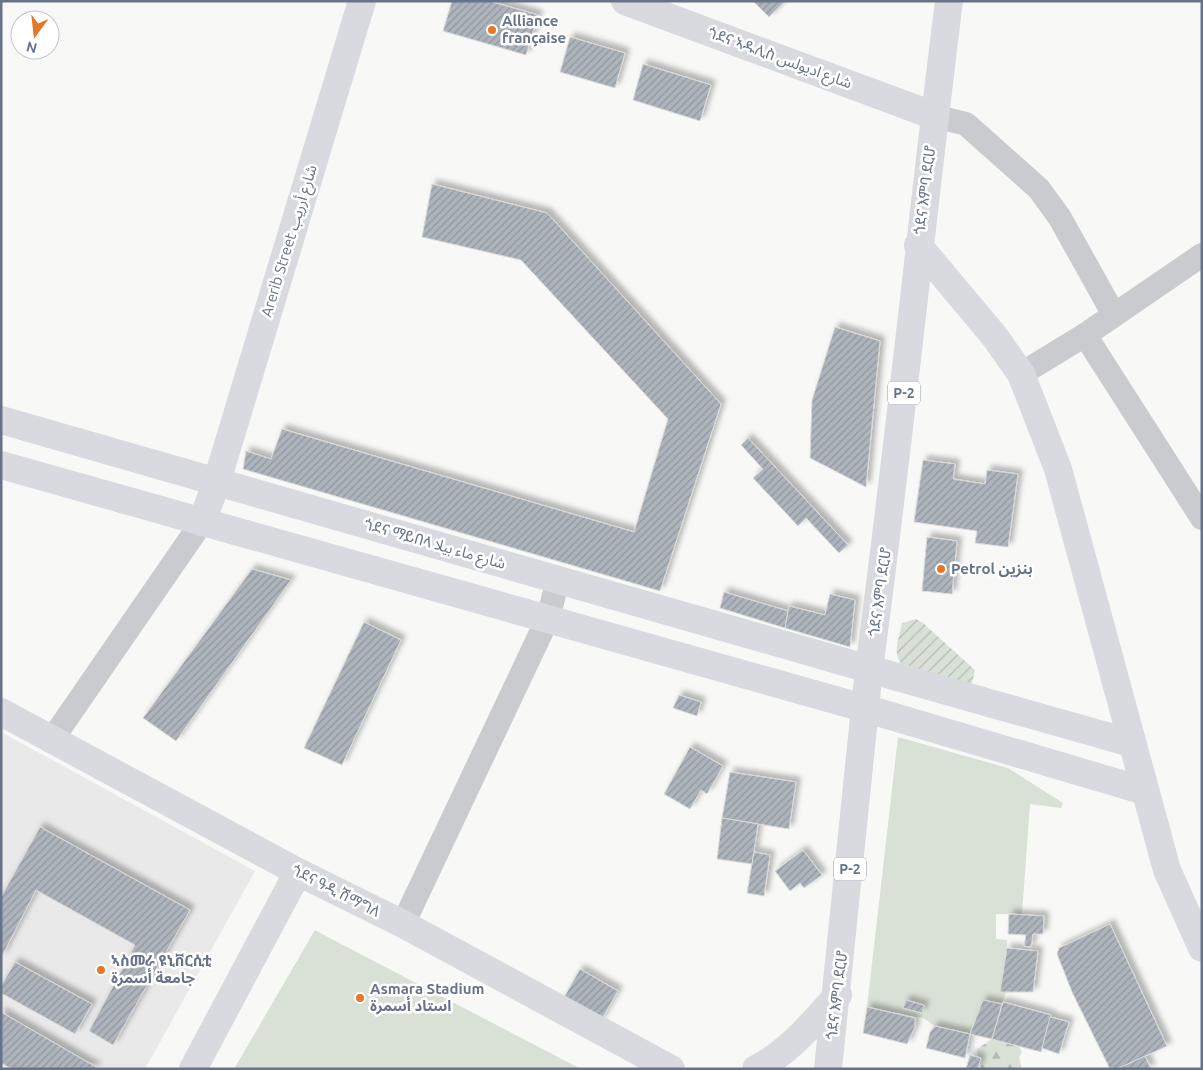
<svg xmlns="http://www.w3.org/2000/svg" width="1203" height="1070" viewBox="0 0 1203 1070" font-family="Ubuntu,'Noto Sans Arabic','Noto Sans Ethiopic',sans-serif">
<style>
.built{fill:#e9e9e9}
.grass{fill:#d9e1d7}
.forest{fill:url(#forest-firs)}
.garden{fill:url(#garden-furrows)}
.building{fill:url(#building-hatch);stroke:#dadad8;filter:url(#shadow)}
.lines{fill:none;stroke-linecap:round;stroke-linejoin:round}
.street{stroke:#c9cbcf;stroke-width:24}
.secondary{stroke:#d8dae0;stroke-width:28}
.primary{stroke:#d8dae0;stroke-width:28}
.highway{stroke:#d8dae0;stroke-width:28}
.poi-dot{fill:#e77728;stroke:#fff;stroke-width:2}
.labels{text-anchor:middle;stroke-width:5;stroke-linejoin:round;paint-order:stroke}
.shield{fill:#fff;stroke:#959dac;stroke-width:1}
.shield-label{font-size:14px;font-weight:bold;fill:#677388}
.poi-label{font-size:15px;font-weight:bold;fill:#677388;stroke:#fff;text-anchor:start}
.street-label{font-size:15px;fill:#677388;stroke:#fff}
</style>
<defs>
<pattern id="forest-firs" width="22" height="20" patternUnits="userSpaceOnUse" patternTransform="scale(1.25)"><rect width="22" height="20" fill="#d9e1d7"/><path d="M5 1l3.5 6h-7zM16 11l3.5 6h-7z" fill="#b4bbb4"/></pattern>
<pattern id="garden-furrows" width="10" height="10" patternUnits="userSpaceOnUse" patternTransform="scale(1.25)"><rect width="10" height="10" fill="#d9e1d7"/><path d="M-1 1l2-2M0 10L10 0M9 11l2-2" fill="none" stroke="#b4bbb4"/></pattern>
<pattern id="building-hatch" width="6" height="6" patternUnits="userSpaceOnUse" patternTransform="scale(1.25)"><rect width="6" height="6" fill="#aeb4bc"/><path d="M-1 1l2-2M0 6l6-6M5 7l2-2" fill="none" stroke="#91979f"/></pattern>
<filter id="shadow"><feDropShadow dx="4.5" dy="-4.5" stdDeviation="2.5" flood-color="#0004"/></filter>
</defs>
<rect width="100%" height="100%" fill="#f8f9f6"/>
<polygon class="built" points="1,732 255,871 145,1069 1,1069"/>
<g class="grass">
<polygon points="898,737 1008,768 1063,803 1061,808 1030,804 1022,914 996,914 996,939 1007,940 1006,992 1002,1004 983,1000 970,1034 935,1026 923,1018 867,1007"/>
<polygon points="315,930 322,934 581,1069 234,1069"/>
</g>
<polygon class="forest" points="992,1039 1019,1047 1022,1052 1019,1057 1022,1069 978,1068 981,1059 978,1057 977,1049"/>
<path class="garden" d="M 916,619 L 923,623 L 975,670 L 972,683 L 967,686 L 904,667 C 891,655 899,639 902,623 Z"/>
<g class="building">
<polygon points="452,1 489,1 538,15 526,55 443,31"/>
<polygon points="753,1 785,1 769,17"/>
<polygon points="570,37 625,53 615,88 560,72"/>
<polygon points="643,64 711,85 700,121 633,100"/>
<polygon points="432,184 547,213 721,404 660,591 243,469 246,451 271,459 282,429 634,532 668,419 521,260 422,237"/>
<polygon points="835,327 880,341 866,487 810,458 812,400"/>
<polygon points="748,438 848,545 839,553 806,518 798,526 753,478 763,469 741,445"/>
<polygon points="923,460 955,464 953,479 985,484 987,470 1018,474 1008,547 975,543 977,531 914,522"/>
<polygon points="927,537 957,541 952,594 922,591"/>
<polygon points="252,569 291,580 176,741 143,718"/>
<polygon points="724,592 788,611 785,628 720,608"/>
<polygon points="830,594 855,600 850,647 785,628 789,606 825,615"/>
<polygon points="364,622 401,640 342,765 304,748"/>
<polygon points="679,695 701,702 697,716 673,708"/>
<polygon points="690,747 723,766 707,794 701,790 690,809 664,794"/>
<polygon points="730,772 796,782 789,829 722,818"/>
<polygon points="722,818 758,824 752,864 717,859"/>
<polygon points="40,827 190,910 113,1045 89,1031 135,945 36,890 1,958 1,897"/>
<polygon points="803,850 822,875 804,888 800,883 790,891 775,871"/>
<polygon points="754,852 770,855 764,896 747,893"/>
<polygon points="1009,914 1044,916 1043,934 1033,934 1031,947 1024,946 1026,935 1008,934"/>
<polygon points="1110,924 1167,1046 1117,1069 1110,1069 1072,992 1057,954 1059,948"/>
<polygon points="1007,948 1038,951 1033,992 1000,992"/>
<polygon points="15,962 92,1004 75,1034 1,993 1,986"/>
<polygon points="580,969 618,991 600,1022 562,1001"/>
<polygon points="906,1000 924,1005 922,1013 903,1008"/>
<polygon points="983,1000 1002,1004 992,1039 970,1034"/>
<polygon points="1003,1002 1051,1015 1041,1052 992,1039"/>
<polygon points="867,1007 915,1018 915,1027 907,1044 863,1033"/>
<polygon points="1,1012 96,1067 95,1069 12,1069 1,1063"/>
<polygon points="1050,1017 1069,1022 1059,1054 1042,1048"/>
<polygon points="935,1026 970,1034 965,1058 926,1048 930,1032"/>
<polygon points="970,1055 981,1058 978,1069 966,1069"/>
<polygon points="1145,1056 1151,1069 1117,1069"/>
</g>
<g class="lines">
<g class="street">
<polyline points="935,116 966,124 1039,189 1060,218 1114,315"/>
<polyline points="1085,335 1202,518"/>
<polyline points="1021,374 1085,335 1202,255"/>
<polyline points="51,741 202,522"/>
<polyline points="403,924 548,618 558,580"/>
</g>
<g class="secondary">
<polyline points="625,1 935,116"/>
<polyline points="202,522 217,481 362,1"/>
<polyline points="1,712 298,872 403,924 671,1069"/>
<polyline points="193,1069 298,872"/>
</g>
<g class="primary">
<path d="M 949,1 C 921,224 899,447 869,669 L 1131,743"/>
<polyline points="918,245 995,337 1021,374 1058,469 1167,870 1202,948"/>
<polyline points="867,709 1145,791"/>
</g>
<g class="highway">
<polyline points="1,420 869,669 828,1069"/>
<polyline points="1,465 867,709"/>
<path d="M 756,1069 C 789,1052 813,1023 838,995"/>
</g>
</g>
<g class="poi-dot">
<circle cx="492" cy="30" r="5"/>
<circle cx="941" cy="569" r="5"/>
<circle cx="101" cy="970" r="5"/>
<circle cx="360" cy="998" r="5"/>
</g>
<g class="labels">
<g class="shield">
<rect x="888" y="381.5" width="32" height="23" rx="4"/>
<rect x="834" y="857.5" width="32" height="23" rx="4"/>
</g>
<g class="shield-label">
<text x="904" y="398">P-2</text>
<text x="850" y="874">P-2</text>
</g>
<g class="poi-label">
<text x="502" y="26">Alliance<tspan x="502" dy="17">française</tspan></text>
<text x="951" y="574">Petrol بنزين</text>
<text x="111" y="966">ኣስመራ ዩኒቨርሲቲ<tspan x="111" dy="17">جامعة أسمرة</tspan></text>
<text x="370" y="994">Asmara Stadium<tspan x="370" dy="17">استاد أسمرة</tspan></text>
</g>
<g class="street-label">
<text transform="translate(780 58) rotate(20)" y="5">ጎደና ኣዱሊስ شارع اديولس</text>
<text transform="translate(925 190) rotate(-83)" y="5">ጎደና እምባ ደርሆ</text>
<text transform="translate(289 241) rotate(-73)" y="5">Arerib Street شارع أرريب</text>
<text transform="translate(435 544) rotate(16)" y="5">ጎደና ማይበላ شارع ماء بيلا</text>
<text transform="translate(880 592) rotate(-82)" y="5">ጎደና እምባ ደርሆ</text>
<text transform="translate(336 891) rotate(27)" y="5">ጎደና ዓዲ ሽማግለ</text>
<text transform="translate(837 995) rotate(-83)" y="5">ጎደና እምባ ደርሆ</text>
</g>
</g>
<rect width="1203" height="1070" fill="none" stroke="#677388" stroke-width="5"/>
<g transform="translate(35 35) rotate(195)"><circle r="24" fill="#ffffff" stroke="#c2c7cf"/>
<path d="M0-4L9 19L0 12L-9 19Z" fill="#e77728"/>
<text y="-8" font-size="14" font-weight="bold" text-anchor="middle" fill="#677388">N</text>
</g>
</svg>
